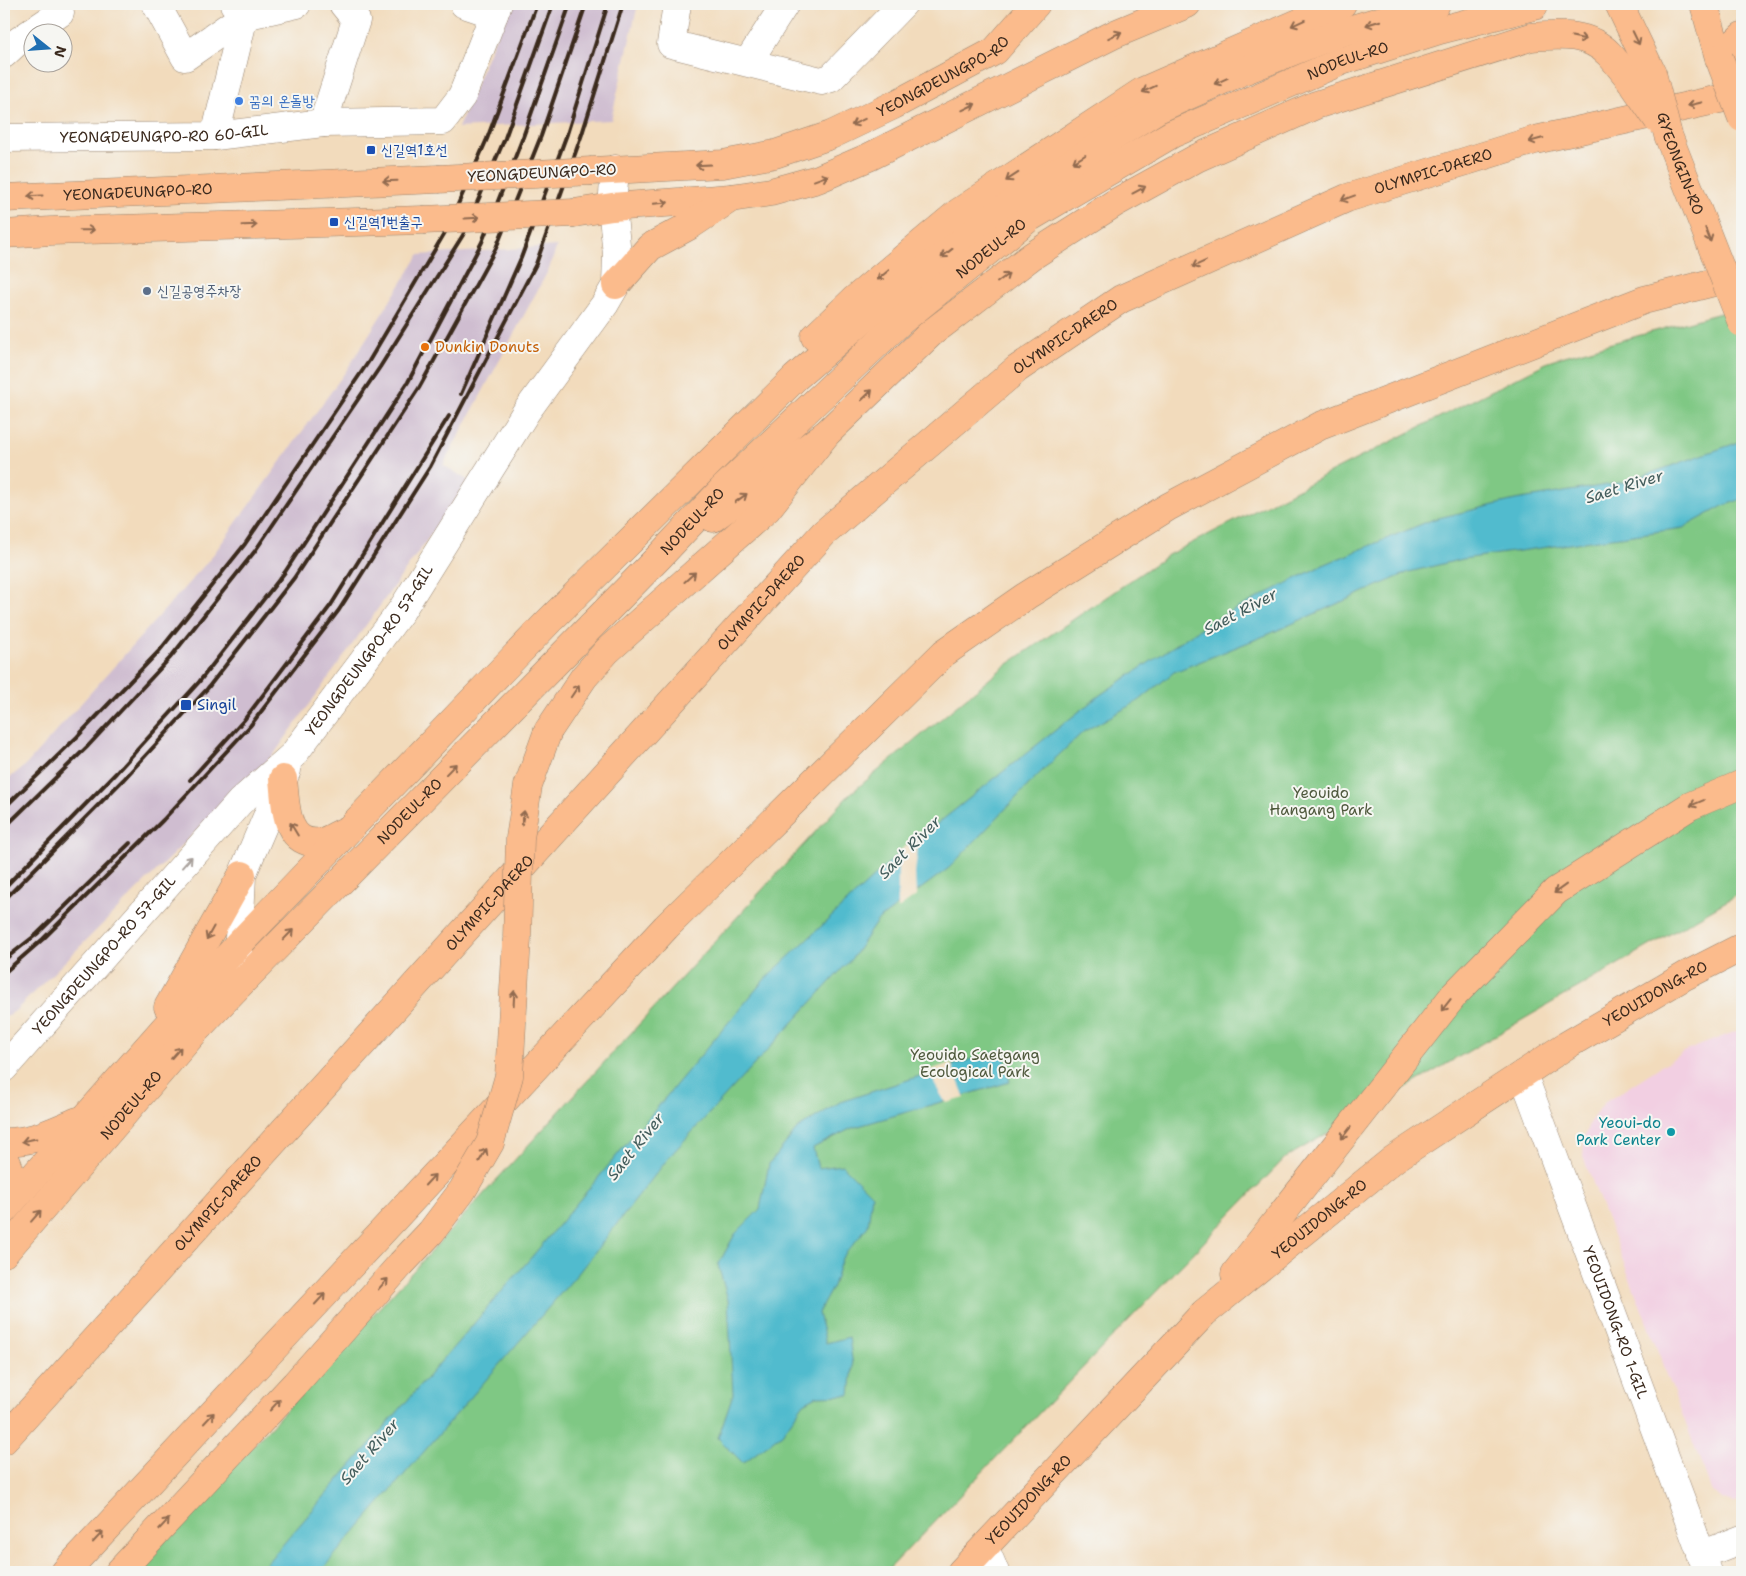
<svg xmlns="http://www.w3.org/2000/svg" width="1746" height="1576" viewBox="0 0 1746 1576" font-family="'Shantell Sans','Poor Story',sans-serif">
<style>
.built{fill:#f2cfe2}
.industrial{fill:#cfbdd0}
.green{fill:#7fc884;stroke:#5d7951}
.water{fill:#51bbce;stroke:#467276}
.pier{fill:#f2dbbc}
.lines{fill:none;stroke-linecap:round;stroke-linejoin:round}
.minor-casing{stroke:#96826d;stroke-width:29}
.major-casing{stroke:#96826d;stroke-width:29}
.highway-casing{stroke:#96826d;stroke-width:29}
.minor{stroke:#fff;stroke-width:28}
.major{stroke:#fbbb8c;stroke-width:28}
.highway{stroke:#fbbb8c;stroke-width:28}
.rail{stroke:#3b2a1e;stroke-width:4}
.major-bridge-casing{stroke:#96826d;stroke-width:29;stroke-linecap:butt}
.highway-bridge-casing{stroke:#96826d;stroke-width:29;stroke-linecap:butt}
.major-bridge{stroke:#fbbb8c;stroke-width:28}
.highway-bridge{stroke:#fbbb8c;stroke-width:28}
.oneway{stroke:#916b50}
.oneway2{stroke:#a79f9a}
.shop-dot{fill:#3f7fe0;stroke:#f6f6f2;stroke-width:2}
.transit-dot{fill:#1a4fb4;stroke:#f6f6f2;stroke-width:2}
.service-dot{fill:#5c6f8a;stroke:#f6f6f2;stroke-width:2}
.food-dot{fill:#e8710a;stroke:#f6f6f2;stroke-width:2}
.culture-dot{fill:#0f9aa8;stroke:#f6f6f2;stroke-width:2}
.labels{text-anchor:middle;stroke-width:4;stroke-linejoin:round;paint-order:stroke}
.street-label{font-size:15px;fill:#3b2a1e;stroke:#f6f6f2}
.shop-label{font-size:15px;fill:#366cbe;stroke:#f6f6f2;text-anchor:start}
.transit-label{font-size:15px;fill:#164399;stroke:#f6f6f2;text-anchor:start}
.service-label{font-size:15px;fill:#4e5e75;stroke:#f6f6f2;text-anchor:start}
.food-label{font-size:15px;fill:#c56008;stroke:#f6f6f2;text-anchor:start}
.park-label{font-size:15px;fill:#4f593d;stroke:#f6f6f2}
.culture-label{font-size:15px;fill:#0d838f;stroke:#f6f6f2;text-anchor:end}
.water-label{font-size:16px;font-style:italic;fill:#435d5c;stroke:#f6f6f2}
</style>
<rect width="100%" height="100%" fill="#f6f6f2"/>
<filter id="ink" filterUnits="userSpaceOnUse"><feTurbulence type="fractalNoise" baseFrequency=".02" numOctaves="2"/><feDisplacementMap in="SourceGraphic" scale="10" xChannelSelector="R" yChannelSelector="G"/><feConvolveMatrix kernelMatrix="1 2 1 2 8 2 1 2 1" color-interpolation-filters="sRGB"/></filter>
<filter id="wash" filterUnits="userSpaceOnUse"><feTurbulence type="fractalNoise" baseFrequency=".0096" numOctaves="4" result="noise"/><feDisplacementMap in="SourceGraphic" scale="20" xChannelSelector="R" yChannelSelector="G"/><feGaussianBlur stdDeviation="1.12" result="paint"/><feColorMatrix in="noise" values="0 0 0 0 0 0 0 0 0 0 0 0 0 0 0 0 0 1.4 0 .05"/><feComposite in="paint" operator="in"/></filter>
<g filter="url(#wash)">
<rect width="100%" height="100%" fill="#f2dbbc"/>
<polygon class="built" points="1742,1029 1742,1502 1733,1503 1722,1499 1711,1489 1583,1157 1584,1138 1589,1123 1604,1103 1683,1052"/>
<g class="industrial">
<polygon points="509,4 638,4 611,120 458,128"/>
<polygon points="557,246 549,269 443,465 469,481 274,754 15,1011 4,1018 4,782 26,765 210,559 346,371 419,255"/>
</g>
<polygon class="green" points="1742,307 1742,892 1285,1158 886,1572 134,1572 196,1508 850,794 1005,666 1168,555 1554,359"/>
<g class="water">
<polygon points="1742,441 1742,499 1723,506 1683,528 1463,559 1409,572 1269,634 1174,672 1140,700 1083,732 1038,775 949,868 877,921 853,957 670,1156 580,1271 320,1572 259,1572 535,1253 764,980 894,858 1100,695 1210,622 1323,565 1434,519 1515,500 1625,482"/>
<polygon points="1003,1049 1010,1082 852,1128 813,1148 818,1168 842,1165 872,1195 868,1226 842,1258 833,1286 818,1313 826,1343 849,1337 853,1366 850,1395 817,1396 804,1403 782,1434 743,1463 718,1438 733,1394 728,1300 718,1265 735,1234 760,1209 769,1164 797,1129 840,1102"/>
</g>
<g class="pier">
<polygon points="919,836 915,873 916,896 898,909 898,852"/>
<polygon points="951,1063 965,1098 946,1103 935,1085 930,1070"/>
</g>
</g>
<g filter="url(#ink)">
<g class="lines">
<defs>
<g id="minor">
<polyline points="156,4 185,57 244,16"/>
<polyline points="234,4 244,16 297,4"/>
<polyline points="464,4 494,14"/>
<polyline points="677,4 671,44 821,81 831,78 903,4"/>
<polyline points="4,54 17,42 60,13 57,4"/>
<polyline points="748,62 785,4"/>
<polyline points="323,123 356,20 343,4"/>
<polyline points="215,136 244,16"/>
<path id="s1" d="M 4,138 L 215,136 L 323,123 L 443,121 L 462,96 L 498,4"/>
<polyline points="238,960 242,875 287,770"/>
<path id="s2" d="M 4,1068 L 240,802 L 293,755 L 401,611 L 526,412 L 605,304 L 616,285 L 617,254 L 612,207 L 615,169"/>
<path id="s3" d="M 1523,1074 L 1708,1572"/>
<polyline points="985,1548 995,1572"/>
<polyline points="1701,1555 1742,1539"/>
</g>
<g id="major">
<polyline points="1619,4 1652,73"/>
<polyline points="1704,4 1719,58 1742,36"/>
<path id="s4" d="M 592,171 L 723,164 L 775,154 L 831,135 L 894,105 L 995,51 L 1036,4"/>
<path id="s5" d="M 4,198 L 438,179"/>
<polyline points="574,213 612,207 731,198 771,192 818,179 869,157 1115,34 1187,4"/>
<polyline points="4,234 51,231 423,220"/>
<polyline points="616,285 650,247 689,226 731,198"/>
<polyline points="815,337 855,299 959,212 1143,91 1342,4"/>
<path d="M 713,518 L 826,434 L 930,334 L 1032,256 L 1115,203 L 1197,158 L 1316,105 L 1531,37 C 1559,35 1588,32 1609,54 C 1616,61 1622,70 1629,78"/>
<path d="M 283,779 C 286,804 284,846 320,842 C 328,841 337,834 345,831"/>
<polyline points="168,1007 242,875"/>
<path d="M 4,1142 C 34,1142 51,1132 78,1121"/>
<path d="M 4,1156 C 13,1175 14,1183 10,1203"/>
<polyline points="4,1210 238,945 548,622 795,378 877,307 1030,189 1158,109 1243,71 1339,33 1436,4"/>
<path id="s6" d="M 4,1253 L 196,1030 L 238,986 L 659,557 L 722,490 L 901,321 L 1029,218 L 1172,134 L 1342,61 L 1440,30 L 1534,6"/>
<polyline points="1235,1274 1454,995 1556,891 1690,806 1742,784"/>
<path id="s7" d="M 961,1572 L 1204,1313 L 1394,1159 L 1567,1045 L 1685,976 L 1742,947"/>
</g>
<g id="highway">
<polyline points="548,731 584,677 607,651 767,509 826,434"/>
<path id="s8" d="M 4,1440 L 824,533 L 1017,369 L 1121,299 L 1347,198 L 1535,140 L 1742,94"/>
<polyline points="65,1572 666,927 944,653 1026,596 1168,507 1320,426 1644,300 1742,275"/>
<polyline points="119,1572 295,1384 401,1264"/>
</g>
</defs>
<use href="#minor" class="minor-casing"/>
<use href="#major" class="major-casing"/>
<use href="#highway" class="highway-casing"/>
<use href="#minor" class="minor"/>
<use href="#major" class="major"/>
<use href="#highway" class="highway"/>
<g class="rail">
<polyline points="461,394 521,258 567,134 608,4"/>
<polyline points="190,780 244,720 331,605 449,416"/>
<polyline points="4,808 77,737 160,650 245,544 369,361 447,229 487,139 537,4"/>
<polyline points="4,828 88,746 170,658 255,551 380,367 463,235 505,138 553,4"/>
<polyline points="4,888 116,773 199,682 285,572 408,382 482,242 523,137 570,4"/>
<polyline points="4,900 123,780 207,689 294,578 419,388 496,248 541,136 586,4"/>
<polyline points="4,960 37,934 130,843"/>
<polyline points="4,973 43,939 163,820 250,726 339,610 430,467 536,264 582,134 623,4"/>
</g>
<defs>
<g id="major-bridge">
<polyline points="1719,58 1742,118"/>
<path id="s9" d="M 1652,73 L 1668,135 L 1742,323"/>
<polyline points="1629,78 1658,120"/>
<polyline points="438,179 592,171"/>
<polyline points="423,220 574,213"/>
</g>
<polyline id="highway-bridge" points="401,1264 431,1232 462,1191 490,1143 509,1076 517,938 520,838 528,786 548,731"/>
</defs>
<use href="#major-bridge" class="major-bridge-casing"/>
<use href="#highway-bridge" class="highway-bridge-casing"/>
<use href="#major-bridge" class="major-bridge"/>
<use href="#highway-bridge" class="highway-bridge"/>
</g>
<defs><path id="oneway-shaft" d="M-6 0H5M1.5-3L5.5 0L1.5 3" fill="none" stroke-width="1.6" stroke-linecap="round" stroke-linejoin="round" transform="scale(1.25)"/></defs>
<g class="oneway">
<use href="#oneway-shaft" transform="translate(1298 23) rotate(156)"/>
<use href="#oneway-shaft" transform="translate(1373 23) rotate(163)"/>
<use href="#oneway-shaft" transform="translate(1115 35) rotate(-25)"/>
<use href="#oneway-shaft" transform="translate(1579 38) rotate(12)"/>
<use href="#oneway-shaft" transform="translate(1636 38) rotate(64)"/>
<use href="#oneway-shaft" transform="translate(1221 81) rotate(156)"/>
<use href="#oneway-shaft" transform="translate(1149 89) rotate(155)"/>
<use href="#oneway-shaft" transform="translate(1695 104) rotate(167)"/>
<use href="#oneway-shaft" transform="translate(969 107) rotate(-26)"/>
<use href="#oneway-shaft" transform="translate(858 122) rotate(155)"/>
<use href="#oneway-shaft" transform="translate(1536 140) rotate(165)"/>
<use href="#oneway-shaft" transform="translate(1079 159) rotate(148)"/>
<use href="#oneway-shaft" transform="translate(703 165) rotate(177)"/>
<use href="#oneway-shaft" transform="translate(1012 177) rotate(147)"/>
<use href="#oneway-shaft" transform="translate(821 178) rotate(-20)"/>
<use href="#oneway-shaft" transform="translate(390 181) rotate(178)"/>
<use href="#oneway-shaft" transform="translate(1139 190) rotate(-28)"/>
<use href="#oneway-shaft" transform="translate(35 196) rotate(177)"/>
<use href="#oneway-shaft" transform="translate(1348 198) rotate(160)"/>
<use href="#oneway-shaft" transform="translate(661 203) rotate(-5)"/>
<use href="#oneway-shaft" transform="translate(472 218) rotate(-3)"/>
<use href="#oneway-shaft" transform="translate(250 225) rotate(-2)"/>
<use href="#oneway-shaft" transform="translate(87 230) rotate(-1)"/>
<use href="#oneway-shaft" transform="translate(1708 235) rotate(69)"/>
<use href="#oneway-shaft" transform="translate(947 253) rotate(142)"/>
<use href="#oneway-shaft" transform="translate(1199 264) rotate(156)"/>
<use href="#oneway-shaft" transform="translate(883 275) rotate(140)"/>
<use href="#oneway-shaft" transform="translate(1003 278) rotate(-37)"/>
<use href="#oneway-shaft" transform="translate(867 395) rotate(-44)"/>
<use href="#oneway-shaft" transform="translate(741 498) rotate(-36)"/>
<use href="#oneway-shaft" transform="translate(690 577) rotate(-42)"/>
<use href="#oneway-shaft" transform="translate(575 691) rotate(-56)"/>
<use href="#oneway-shaft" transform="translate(451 769) rotate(-46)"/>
<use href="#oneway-shaft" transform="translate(1697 803) rotate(157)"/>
<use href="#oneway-shaft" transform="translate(523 818) rotate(-81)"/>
<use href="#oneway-shaft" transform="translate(294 829) rotate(-121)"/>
<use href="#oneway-shaft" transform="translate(1560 889) rotate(144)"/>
<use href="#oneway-shaft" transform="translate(210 933) rotate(119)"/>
<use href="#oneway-shaft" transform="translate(288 935) rotate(-46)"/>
<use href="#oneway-shaft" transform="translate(514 998) rotate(-87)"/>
<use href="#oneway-shaft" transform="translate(1446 1005) rotate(128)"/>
<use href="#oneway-shaft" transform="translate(176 1053) rotate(-49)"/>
<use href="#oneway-shaft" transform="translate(1346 1133) rotate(128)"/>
<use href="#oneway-shaft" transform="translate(29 1140) rotate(168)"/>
<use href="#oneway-shaft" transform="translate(483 1155) rotate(-60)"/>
<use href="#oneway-shaft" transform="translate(430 1180) rotate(-47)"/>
<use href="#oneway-shaft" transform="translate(36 1216) rotate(-49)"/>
<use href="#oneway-shaft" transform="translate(383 1284) rotate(-48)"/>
<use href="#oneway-shaft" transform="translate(320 1299) rotate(-47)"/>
<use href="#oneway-shaft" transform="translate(275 1405) rotate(-47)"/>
<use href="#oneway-shaft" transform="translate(209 1418) rotate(-47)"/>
<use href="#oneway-shaft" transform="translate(164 1524) rotate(-47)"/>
<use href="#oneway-shaft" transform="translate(98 1537) rotate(-47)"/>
</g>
<use class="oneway2" href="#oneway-shaft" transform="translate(187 862) rotate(-48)"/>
</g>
<circle class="shop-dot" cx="239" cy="101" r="5"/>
<g class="transit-dot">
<rect x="366" y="145" width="10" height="10" rx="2.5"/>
<rect x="329" y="217" width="10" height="10" rx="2.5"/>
<rect x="180" y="699" width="12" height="12" rx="2.5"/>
</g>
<circle class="service-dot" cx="147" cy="291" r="5"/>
<circle class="food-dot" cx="425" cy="347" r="5"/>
<circle class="culture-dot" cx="1671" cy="1132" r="5"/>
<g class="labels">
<g class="street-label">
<text dy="5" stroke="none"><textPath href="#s6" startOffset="1815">NODEUL-RO</textPath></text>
<text dy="5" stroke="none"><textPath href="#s4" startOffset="370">YEONGDEUNGPO-RO</textPath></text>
<text dy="5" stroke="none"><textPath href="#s1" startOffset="160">YEONGDEUNGPO-RO 60-GIL</textPath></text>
<text dy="5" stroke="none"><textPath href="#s9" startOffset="95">GYEONGIN-RO</textPath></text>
<text dy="5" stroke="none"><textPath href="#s8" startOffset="1939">OLYMPIC-DAERO</textPath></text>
<text transform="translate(542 173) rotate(-3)" y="5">YEONGDEUNGPO-RO</text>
<text dy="5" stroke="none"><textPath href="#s5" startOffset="134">YEONGDEUNGPO-RO</textPath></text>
<text dy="5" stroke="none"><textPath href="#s6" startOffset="1410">NODEUL-RO</textPath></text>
<text dy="5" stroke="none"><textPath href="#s8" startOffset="1534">OLYMPIC-DAERO</textPath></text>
<text dy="5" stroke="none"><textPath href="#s6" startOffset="1005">NODEUL-RO</textPath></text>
<text dy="5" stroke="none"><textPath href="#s8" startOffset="1129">OLYMPIC-DAERO</textPath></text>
<text dy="5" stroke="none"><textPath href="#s2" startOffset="556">YEONGDEUNGPO-RO 57-GIL</textPath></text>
<text dy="5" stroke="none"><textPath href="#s6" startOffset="600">NODEUL-RO</textPath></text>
<text dy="5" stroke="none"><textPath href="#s8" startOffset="724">OLYMPIC-DAERO</textPath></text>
<text dy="5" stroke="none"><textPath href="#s2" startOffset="151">YEONGDEUNGPO-RO 57-GIL</textPath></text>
<text dy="5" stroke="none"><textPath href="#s7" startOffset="909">YEOUIDONG-RO</textPath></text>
<text dy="5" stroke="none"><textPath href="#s6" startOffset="195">NODEUL-RO</textPath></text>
<text dy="5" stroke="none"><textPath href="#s8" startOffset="319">OLYMPIC-DAERO</textPath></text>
<text dy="5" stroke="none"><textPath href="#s7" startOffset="504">YEOUIDONG-RO</textPath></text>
<text dy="5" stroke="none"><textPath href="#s3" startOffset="265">YEOUIDONG-RO 1-GIL</textPath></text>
<text dy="5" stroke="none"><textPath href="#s7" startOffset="99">YEOUIDONG-RO</textPath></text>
</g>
<g class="shop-label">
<text x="249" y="106">꿈의 온돌방</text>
</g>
<g class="transit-label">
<text x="381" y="155">신길역1호선</text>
<text x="344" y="227">신길역1번출구</text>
<text x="197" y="710">Singil</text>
</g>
<g class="service-label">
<text x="157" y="296">신길공영주차장</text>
</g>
<g class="food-label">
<text x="435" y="352">Dunkin Donuts</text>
</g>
<g class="park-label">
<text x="1321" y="798">Yeouido<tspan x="1321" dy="17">Hangang Park</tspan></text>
<text x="975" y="1060">Yeouido Saetgang<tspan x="975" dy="17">Ecological Park</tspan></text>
</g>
<g class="culture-label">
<text x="1661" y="1128">Yeoui-do<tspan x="1661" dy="17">Park Center</tspan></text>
</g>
<g class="water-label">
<text transform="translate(1624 486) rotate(-17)" y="6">Saet River</text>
<text transform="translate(1240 611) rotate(-28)" y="6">Saet River</text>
<text transform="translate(909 847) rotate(-45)" y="6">Saet River</text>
<text transform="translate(635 1146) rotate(-51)" y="6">Saet River</text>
<text transform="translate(369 1451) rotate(-49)" y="6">Saet River</text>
</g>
</g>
<rect width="1746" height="1576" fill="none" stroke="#f6f6f2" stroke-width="20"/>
<g transform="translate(48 48) rotate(107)"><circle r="24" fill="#f6f6f2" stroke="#aba49d"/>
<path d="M0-4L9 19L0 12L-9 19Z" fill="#1f6fb2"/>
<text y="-8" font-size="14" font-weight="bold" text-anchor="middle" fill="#3b2a1e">N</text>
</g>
</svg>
